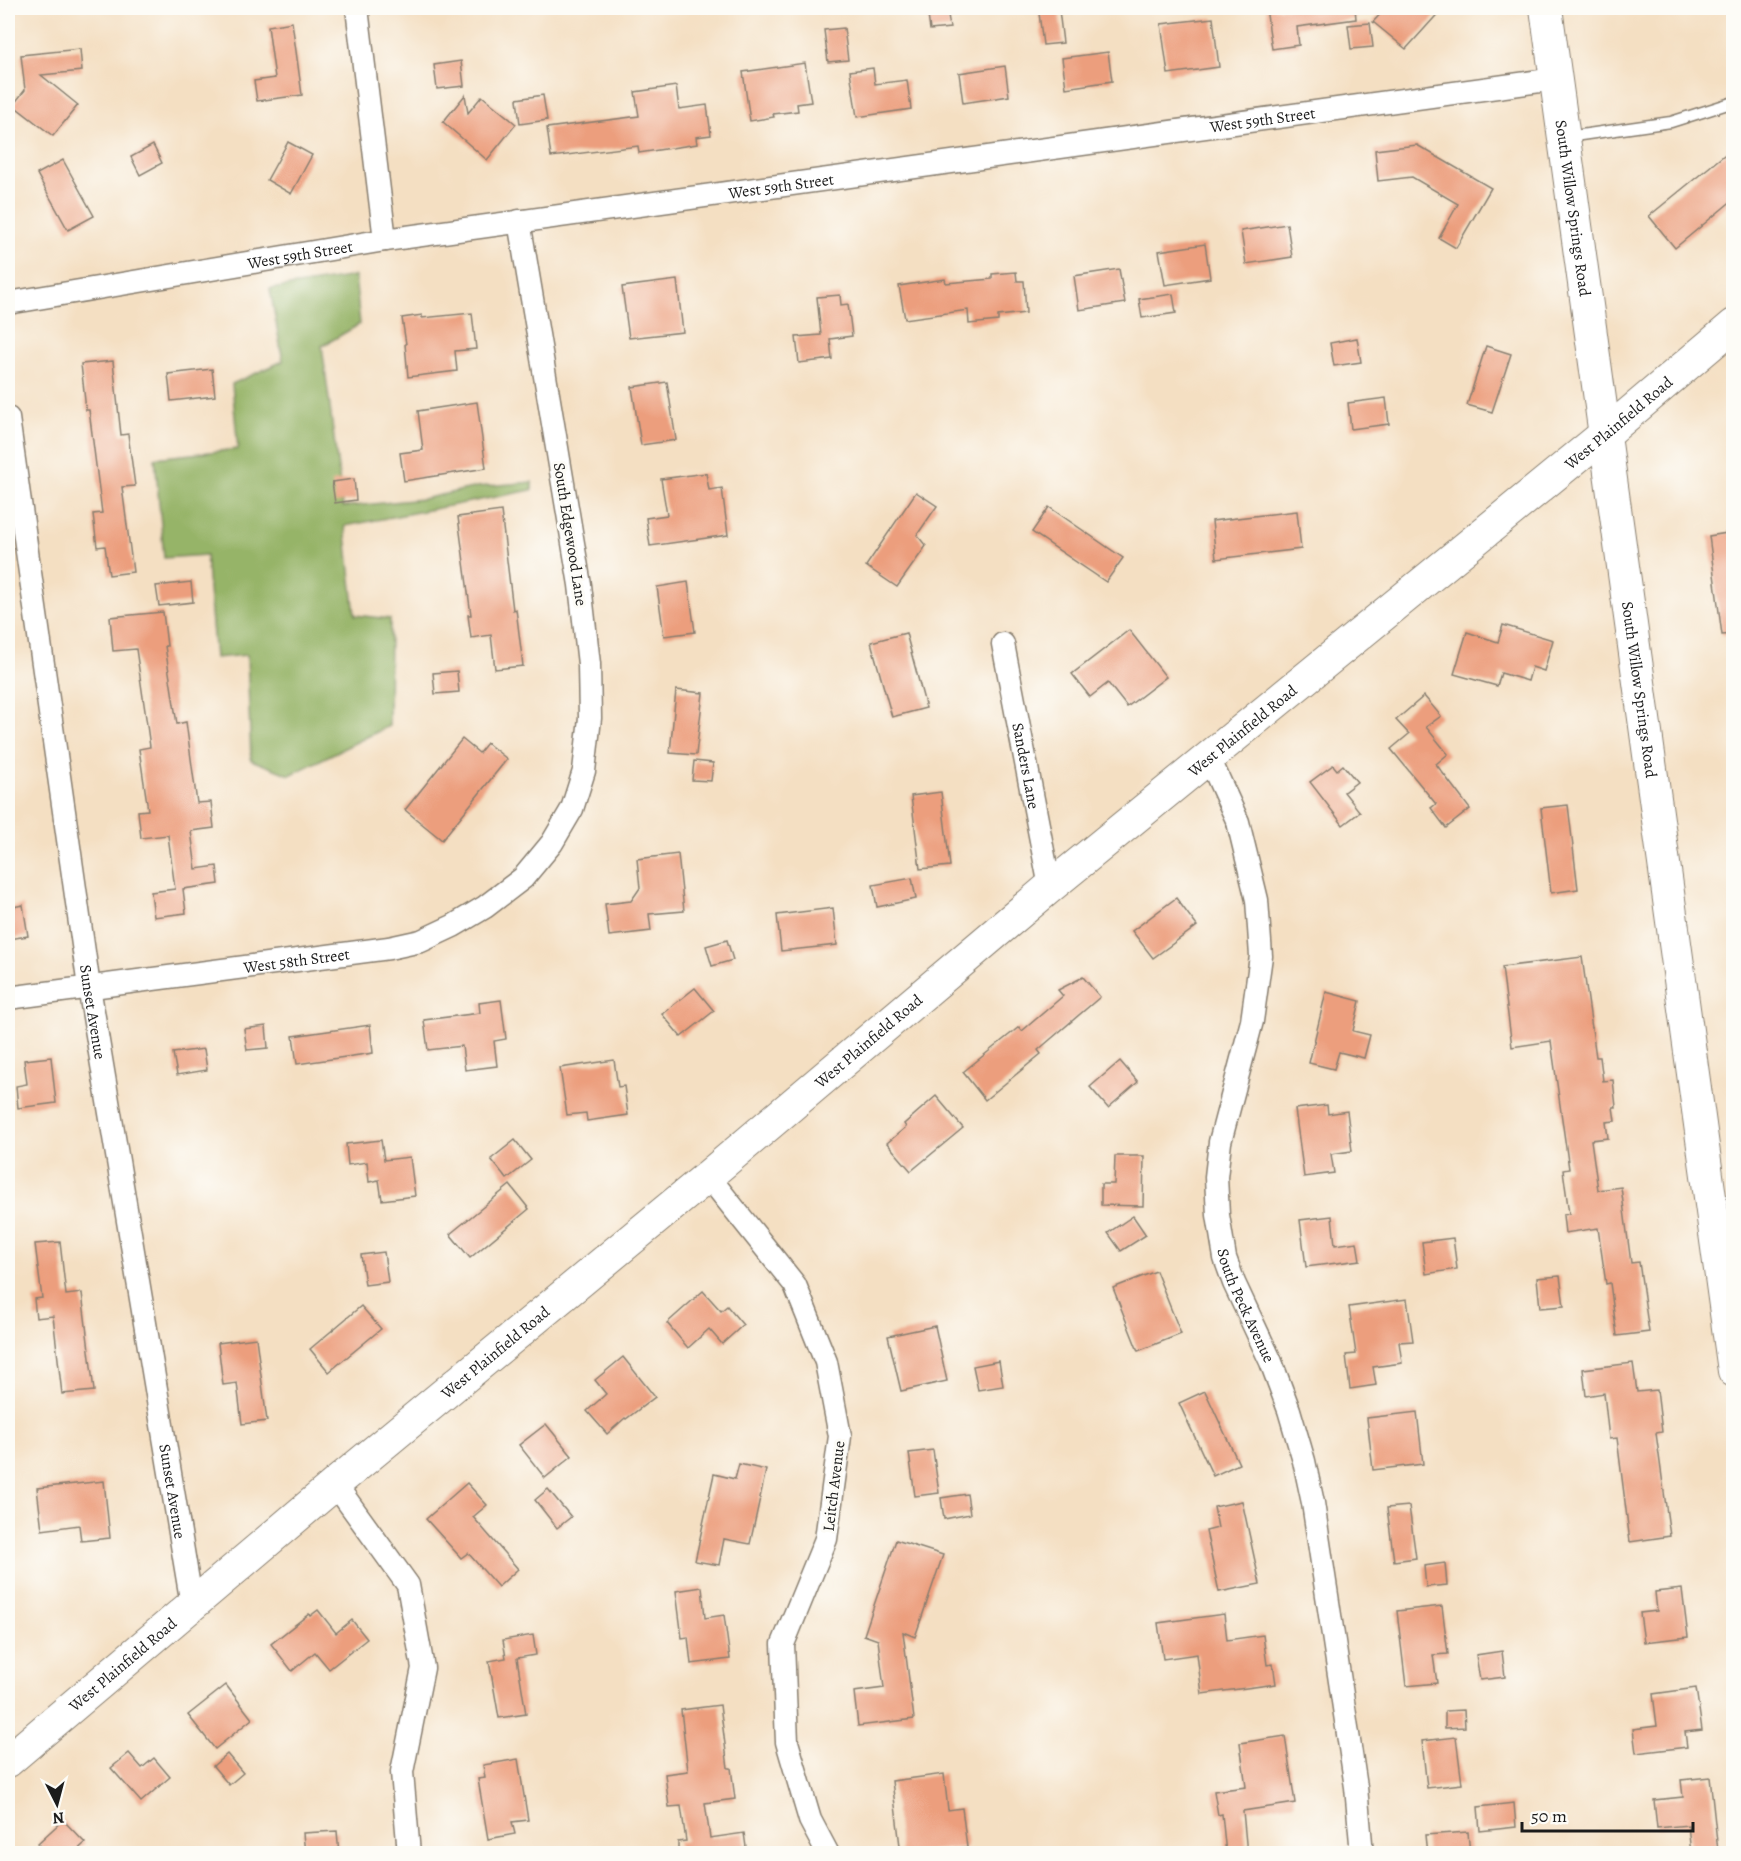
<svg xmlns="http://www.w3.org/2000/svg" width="1741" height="1861" viewBox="0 0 1741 1861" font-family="Alegreya,serif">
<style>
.forest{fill:#96b467;stroke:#596842;stroke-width:1.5}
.building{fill:#ec9e7d}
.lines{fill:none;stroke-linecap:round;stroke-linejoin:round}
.lane-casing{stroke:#887e6f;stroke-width:13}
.street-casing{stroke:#887e6f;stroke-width:25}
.secondary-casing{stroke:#887e6f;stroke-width:34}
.lane{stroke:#fff;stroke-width:10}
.street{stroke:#fff;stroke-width:22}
.secondary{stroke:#fff;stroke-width:32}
.labels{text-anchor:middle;stroke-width:6;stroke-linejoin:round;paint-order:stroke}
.street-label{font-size:16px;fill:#1c1c1c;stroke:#fdfcf7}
</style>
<rect width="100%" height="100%" fill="#fdfcf7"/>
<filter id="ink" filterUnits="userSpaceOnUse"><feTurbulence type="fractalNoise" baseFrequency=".0167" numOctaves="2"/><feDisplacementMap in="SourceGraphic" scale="12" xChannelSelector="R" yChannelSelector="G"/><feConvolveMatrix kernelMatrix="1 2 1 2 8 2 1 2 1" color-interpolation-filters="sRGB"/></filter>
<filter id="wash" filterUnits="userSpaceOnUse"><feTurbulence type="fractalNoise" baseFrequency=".008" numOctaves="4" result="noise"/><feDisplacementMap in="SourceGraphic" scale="24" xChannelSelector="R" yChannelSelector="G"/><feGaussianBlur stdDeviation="1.35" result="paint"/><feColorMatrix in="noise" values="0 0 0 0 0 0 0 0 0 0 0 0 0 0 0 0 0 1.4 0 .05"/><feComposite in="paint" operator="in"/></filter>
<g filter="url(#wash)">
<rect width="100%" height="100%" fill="#f4dfc2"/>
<polygon class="forest" points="355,276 360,324 322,346 343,507 423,499 477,487 532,482 532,490 345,526 355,615 390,619 389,726 290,775 251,760 247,655 215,658 206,555 164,558 155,458 238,449 232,384 283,361 270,289"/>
<g id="blocks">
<g class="building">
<polygon points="927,8 947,8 950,28 930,30"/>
<polygon points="1266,8 1355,8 1356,19 1297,27 1299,45 1272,49"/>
<polygon points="1386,8 1443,8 1406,49 1373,22"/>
<polygon points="1059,10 1063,43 1043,45 1039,13"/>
<polygon points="1213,18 1219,67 1168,74 1161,24"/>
<polygon points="292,22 302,95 257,101 254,81 275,78 268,26"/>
<polygon points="1370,23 1373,47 1351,49 1348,25"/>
<polygon points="844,28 848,60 828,62 824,30"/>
<polygon points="80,49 82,71 41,75 78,105 53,136 13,105 25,90 21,55"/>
<polygon points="1108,52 1112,81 1066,88 1062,58"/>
<polygon points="461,61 464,86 437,89 434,65"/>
<polygon points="805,63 811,102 797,104 798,111 773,114 774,117 750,121 743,72"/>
<polygon points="1005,66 1009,96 963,103 959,73"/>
<polygon points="873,68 875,84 907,80 911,109 857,117 850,71"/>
<polygon points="676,86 679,109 707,105 711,135 696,137 697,144 639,153 638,146 551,157 547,128 639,116 635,92"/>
<polygon points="465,95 468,113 482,96 516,124 487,160 443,122"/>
<polygon points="543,95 547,120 520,124 517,99"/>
<polygon points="288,142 312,155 291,194 267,180"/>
<polygon points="153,145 162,163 140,175 131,157"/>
<polygon points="1417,145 1491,188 1456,248 1439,238 1458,204 1412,177 1378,181 1375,150"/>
<polygon points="1734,147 1734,199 1675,248 1649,216"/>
<polygon points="63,160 94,216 68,230 37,174"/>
<polygon points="1287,224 1292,257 1246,264 1241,231"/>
<polygon points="1205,244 1210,278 1165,285 1159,251"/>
<polygon points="1119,269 1125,303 1079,310 1074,276"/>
<polygon points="1016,272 1017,281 1024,281 1026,313 998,316 998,321 969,324 968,310 905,319 899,286 945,279 946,283 992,279 992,274"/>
<polygon points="677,280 683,332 629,338 622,287"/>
<polygon points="1173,294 1176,313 1142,318 1139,299"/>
<polygon points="840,295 841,305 848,304 852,336 830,339 832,359 799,363 796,337 821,335 817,297"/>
<polygon points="472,313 476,349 455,351 457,371 408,377 405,344 406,344 402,318 422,315 422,318"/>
<polygon points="1357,338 1361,362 1334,366 1330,343"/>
<polygon points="1486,346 1511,354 1492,412 1467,405"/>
<polygon points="113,361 121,435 128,434 135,486 122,487 133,572 109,575 105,546 97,547 93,514 102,513 89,410 86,410 81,364"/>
<polygon points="212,369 215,396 171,401 168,374"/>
<polygon points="667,382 676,440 641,445 632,387"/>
<polygon points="1386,398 1389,424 1351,429 1348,403"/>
<polygon points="477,402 486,468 404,481 400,453 423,450 418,411"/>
<polygon points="706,473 709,490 722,488 728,535 650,546 646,518 667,515 661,479"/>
<polygon points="354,479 356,500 335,503 332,482"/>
<polygon points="916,492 937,506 917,535 926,546 897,587 866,566"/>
<polygon points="1049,507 1123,558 1106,582 1032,532"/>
<polygon points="501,511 513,610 516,609 523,666 495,669 491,635 471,638 468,615 471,615 458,517"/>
<polygon points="1297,511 1301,549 1216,559 1212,521"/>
<polygon points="1734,532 1734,634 1722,635 1709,536"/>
<polygon points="191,582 193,602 159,606 156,586"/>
<polygon points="688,582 695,632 664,636 657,587"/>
<polygon points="163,612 167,646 165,646 177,724 186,722 197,803 211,802 214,828 191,831 196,869 217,866 219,884 183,889 186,913 154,917 151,892 175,889 168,835 141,838 138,811 148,810 139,749 150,747 145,711 136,649 113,651 110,617"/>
<polygon points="1503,625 1553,640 1544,671 1532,667 1528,681 1501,673 1497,686 1454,674 1467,632 1498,642"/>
<polygon points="1129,630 1166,677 1127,707 1108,683 1090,697 1072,674"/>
<polygon points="906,633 926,708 892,717 871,642"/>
<polygon points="457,671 459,692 435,694 433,673"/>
<polygon points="676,690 703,693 696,755 670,753"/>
<polygon points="1424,696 1441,716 1426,727 1448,754 1436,764 1470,809 1446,828 1431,808 1436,804 1391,749 1409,734 1396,720"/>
<polygon points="462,739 479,753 487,743 507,759 442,840 405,810"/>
<polygon points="694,761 713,763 711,781 692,780"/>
<polygon points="1333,765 1337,770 1343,765 1357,782 1344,792 1360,812 1343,825 1310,782"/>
<polygon points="941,792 950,866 920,869 911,796"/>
<polygon points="1568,805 1578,889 1551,893 1541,808"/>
<polygon points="678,854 684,911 649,914 651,931 609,936 605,904 631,901 640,888 637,859"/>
<polygon points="912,878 916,899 877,907 873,885"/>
<polygon points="1176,898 1197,926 1153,958 1132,931"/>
<polygon points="23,905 28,936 8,939 8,908"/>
<polygon points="833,908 837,945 781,951 777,915"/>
<polygon points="727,940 733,960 712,966 706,946"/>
<polygon points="1582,957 1596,1057 1600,1057 1603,1081 1613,1080 1616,1107 1613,1107 1615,1121 1606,1122 1608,1138 1591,1140 1598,1190 1621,1187 1631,1263 1639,1262 1649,1332 1617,1336 1610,1283 1606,1284 1598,1228 1565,1233 1563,1215 1569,1214 1563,1170 1569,1169 1551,1041 1512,1047 1502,967"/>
<polygon points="1083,977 1100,997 1038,1050 1041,1054 985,1100 963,1072 1019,1027 1022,1031 1063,996 1058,990"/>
<polygon points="695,988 714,1011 681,1037 662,1014"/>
<polygon points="1326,992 1360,1001 1353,1031 1370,1035 1364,1058 1339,1052 1334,1069 1309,1063"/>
<polygon points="501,1000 506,1039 494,1041 497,1066 465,1070 462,1046 428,1050 424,1020 480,1013 479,1003"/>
<polygon points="370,1025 373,1053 297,1064 293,1036"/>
<polygon points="266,1026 268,1048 247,1050 244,1029"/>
<polygon points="204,1049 207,1070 177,1075 173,1053"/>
<polygon points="51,1057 56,1103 18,1108 16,1086 27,1084 24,1060"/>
<polygon points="614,1060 618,1087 624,1086 628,1115 587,1121 586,1113 567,1115 560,1068"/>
<polygon points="1120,1061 1138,1082 1108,1108 1090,1087"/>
<polygon points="936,1096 963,1128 911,1171 887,1143 906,1127 904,1124"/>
<polygon points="1327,1105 1328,1114 1347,1111 1352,1151 1331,1154 1334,1173 1304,1177 1295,1109"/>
<polygon points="381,1140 384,1160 410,1157 415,1196 382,1200 379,1180 369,1182 367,1162 348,1165 346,1144"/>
<polygon points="515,1140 531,1160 507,1179 491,1159"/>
<polygon points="1115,1156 1144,1156 1143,1206 1101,1205 1101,1184 1114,1184"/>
<polygon points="510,1185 529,1209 470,1258 450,1234"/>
<polygon points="1133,1216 1146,1235 1121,1251 1108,1233"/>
<polygon points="1332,1216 1335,1245 1357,1242 1360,1260 1306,1267 1300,1220"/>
<polygon points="1453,1238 1457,1269 1426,1274 1422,1242"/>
<polygon points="60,1242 66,1295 82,1293 94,1391 62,1394 53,1316 36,1318 34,1299 42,1298 35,1244"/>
<polygon points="384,1252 388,1282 365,1285 361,1255"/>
<polygon points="1156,1271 1181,1334 1138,1351 1113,1288"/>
<polygon points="1560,1276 1564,1306 1540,1308 1537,1278"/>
<polygon points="703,1291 721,1311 727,1306 743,1325 722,1344 709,1329 688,1348 667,1323"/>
<polygon points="1407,1299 1413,1341 1399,1342 1402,1363 1373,1367 1376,1385 1350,1389 1346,1355 1356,1354 1349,1307"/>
<polygon points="361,1306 381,1329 329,1372 310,1349"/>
<polygon points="935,1326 947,1381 901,1391 888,1336"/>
<polygon points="256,1338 267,1421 242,1424 237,1383 223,1385 218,1343"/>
<polygon points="623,1357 655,1397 626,1419 625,1418 607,1434 587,1411 606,1394 595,1380"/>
<polygon points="999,1361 1003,1386 978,1390 973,1366"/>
<polygon points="1633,1363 1637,1392 1657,1390 1662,1432 1656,1433 1670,1536 1630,1542 1617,1438 1609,1439 1604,1393 1586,1396 1583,1369"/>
<polygon points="1205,1391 1239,1464 1213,1476 1179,1403"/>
<polygon points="1417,1412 1423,1464 1373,1470 1367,1418"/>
<polygon points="546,1424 572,1456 545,1478 519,1445"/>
<polygon points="933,1450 939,1493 915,1496 909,1453"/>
<polygon points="739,1464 766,1470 750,1544 724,1539 719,1565 695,1561 714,1474 735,1479"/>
<polygon points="104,1481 110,1538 81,1541 79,1525 42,1530 37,1488"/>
<polygon points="467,1483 487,1505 473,1517 518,1569 498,1587 468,1553 461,1558 426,1519"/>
<polygon points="548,1489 571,1517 557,1528 535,1500"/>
<polygon points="967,1494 970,1514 944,1519 941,1498"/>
<polygon points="1242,1501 1260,1584 1219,1592 1206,1531 1218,1528 1214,1507"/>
<polygon points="1409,1506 1416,1558 1394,1561 1387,1508"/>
<polygon points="896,1540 943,1555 915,1637 903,1632 914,1719 858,1726 854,1692 884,1688 878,1640 864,1635"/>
<polygon points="1445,1563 1447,1585 1426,1587 1424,1566"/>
<polygon points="702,1587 705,1618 724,1615 730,1659 691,1664 688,1637 682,1638 676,1591"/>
<polygon points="1682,1589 1688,1637 1644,1642 1640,1613 1657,1611 1655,1592"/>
<polygon points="1442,1606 1448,1654 1433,1655 1437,1683 1406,1686 1397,1611"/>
<polygon points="318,1610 336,1633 352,1620 367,1639 329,1669 315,1652 292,1671 271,1644 309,1614 310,1616"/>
<polygon points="1224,1614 1227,1640 1263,1635 1267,1665 1273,1664 1276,1684 1202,1694 1197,1654 1163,1659 1158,1623"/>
<polygon points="533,1635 536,1655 517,1658 526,1714 499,1718 489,1661 506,1658 503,1640"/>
<polygon points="1502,1651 1505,1677 1480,1680 1476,1655"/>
<polygon points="226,1685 252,1719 215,1749 188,1715"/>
<polygon points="1696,1688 1702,1730 1685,1732 1687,1747 1636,1753 1633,1729 1657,1726 1653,1694"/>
<polygon points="720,1705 728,1768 731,1768 735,1799 705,1803 710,1838 744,1833 747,1854 678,1854 678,1842 686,1841 681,1806 669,1807 665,1774 688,1771 681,1710"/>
<polygon points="1464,1710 1465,1727 1445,1728 1445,1711"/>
<polygon points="1285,1736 1295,1803 1243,1811 1247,1854 1226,1854 1222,1814 1218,1815 1214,1791 1246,1787 1240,1743"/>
<polygon points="1456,1737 1462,1784 1427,1788 1422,1741"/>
<polygon points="129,1753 142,1768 154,1758 170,1777 141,1802 111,1768"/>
<polygon points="227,1754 243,1773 229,1785 213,1766"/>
<polygon points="518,1759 528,1820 512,1822 515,1834 488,1839 478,1779 485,1778 483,1765"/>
<polygon points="944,1774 948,1810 962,1808 967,1847 901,1854 892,1781"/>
<polygon points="1710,1777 1718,1851 1691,1854 1688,1825 1657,1828 1654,1800 1683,1797 1681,1780"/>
<polygon points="1514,1803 1516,1827 1480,1831 1478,1807"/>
<polygon points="63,1820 85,1843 73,1854 48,1854 38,1843"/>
<polygon points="337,1831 339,1854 305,1854 303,1833"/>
<polygon points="1468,1832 1470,1854 1427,1854 1425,1835"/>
</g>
</g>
</g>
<g filter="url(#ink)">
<use href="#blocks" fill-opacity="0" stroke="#887e6f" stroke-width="1.5"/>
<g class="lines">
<defs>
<polyline id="lane" points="1567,137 1671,122 1734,102"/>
<g id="street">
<polyline points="357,8 385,240"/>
<path id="s1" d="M 8,303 L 385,240 L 1555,79"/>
<path id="s2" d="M 8,418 L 89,987 L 192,1605"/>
<path id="s3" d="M 1003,644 L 1050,887"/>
<path id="s4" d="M 1209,758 L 1238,822 L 1257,900 L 1261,956 L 1252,1021 L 1220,1142 L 1216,1177 L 1218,1215 L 1225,1258 L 1234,1283 L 1271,1362 L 1289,1410 L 1304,1461 L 1313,1503 L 1356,1787 L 1362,1854"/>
<path id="s5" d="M 8,998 L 389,948 L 421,941 L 453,926 L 485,907 L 523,878 L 552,843 L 572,809 L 584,771 L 590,718 L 589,664 L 580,585 L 519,221"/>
<polyline points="708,1176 795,1285 826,1362 840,1436 826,1539 783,1644 787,1742 810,1820 828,1854"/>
<polyline points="335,1484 408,1585 423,1668 402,1772 409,1854"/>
</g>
<g id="secondary">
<path id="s6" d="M 1546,8 L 1734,1371"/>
<path id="s7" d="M 8,1761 L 335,1484 L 708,1176 L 1050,887 L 1605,434 L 1734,325"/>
</g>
</defs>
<use href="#lane" class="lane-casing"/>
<use href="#street" class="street-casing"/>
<use href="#secondary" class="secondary-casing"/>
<use href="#lane" class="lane"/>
<use href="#street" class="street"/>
<use href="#secondary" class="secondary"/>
</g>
</g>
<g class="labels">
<g class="street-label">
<text dy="6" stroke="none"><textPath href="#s1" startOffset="1268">West 59th Street</textPath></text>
<text dy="6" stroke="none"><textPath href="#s1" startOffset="782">West 59th Street</textPath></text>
<text dy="6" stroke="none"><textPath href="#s6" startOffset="202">South Willow Springs Road</textPath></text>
<text dy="6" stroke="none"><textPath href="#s1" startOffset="296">West 59th Street</textPath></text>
<text dy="6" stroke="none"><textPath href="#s7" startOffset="2094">West Plainfield Road</textPath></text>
<text transform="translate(571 534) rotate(81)" y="6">South Edgewood Lane</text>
<text dy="6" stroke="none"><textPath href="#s6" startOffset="688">South Willow Springs Road</textPath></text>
<text dy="6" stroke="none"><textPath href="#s7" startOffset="1608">West Plainfield Road</textPath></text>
<text dy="6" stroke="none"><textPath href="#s3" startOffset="124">Sanders Lane</textPath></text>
<text dy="6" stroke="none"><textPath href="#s5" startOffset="291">West 58th Street</textPath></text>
<text dy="6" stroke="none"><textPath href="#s2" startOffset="600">Sunset Avenue</textPath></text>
<text dy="6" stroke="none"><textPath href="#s7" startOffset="1122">West Plainfield Road</textPath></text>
<text dy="6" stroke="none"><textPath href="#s4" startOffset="566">South Peck Avenue</textPath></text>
<text dy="6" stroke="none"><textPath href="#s7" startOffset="636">West Plainfield Road</textPath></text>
<text transform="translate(833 1486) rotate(-83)" y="6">Leitch Avenue</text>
<text dy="6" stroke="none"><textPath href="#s2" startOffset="1086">Sunset Avenue</textPath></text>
<text dy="6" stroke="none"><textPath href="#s7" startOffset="150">West Plainfield Road</textPath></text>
</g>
</g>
<rect width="1741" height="1861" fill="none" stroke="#fdfcf7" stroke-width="30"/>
<g transform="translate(57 1804) rotate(174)" stroke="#fdfcf7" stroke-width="4.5" paint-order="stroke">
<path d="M0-4.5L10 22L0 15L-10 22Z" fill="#1c1c1c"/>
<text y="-9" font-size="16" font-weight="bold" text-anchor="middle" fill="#1c1c1c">N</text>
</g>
<path d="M1522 1822v9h171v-9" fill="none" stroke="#1c1c1c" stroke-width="3"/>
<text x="1531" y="1822" font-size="18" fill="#1c1c1c" stroke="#fdfcf7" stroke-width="4.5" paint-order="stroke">50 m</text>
</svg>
